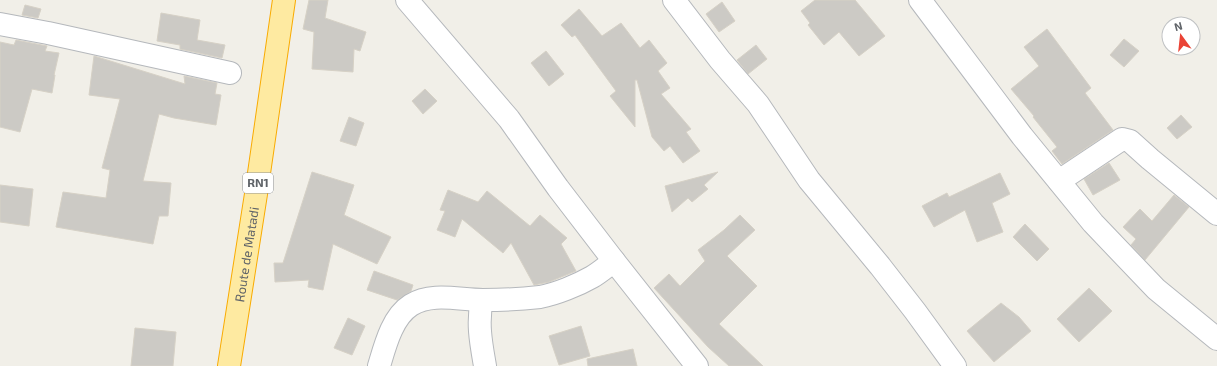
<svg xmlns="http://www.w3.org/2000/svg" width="1217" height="366" viewBox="0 0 1217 366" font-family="'Exo 2',sans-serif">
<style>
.building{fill:#cccac5;stroke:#d6d1c6}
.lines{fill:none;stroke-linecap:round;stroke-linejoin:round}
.minor-casing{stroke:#b5b8bc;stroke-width:24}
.trunk-casing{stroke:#f9ab00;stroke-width:24}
.minor{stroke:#fff;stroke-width:22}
.trunk{stroke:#feeaa1;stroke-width:22}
.labels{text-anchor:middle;stroke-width:3;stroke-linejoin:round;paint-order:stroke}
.shield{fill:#fff;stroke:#8f9295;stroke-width:1}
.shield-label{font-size:12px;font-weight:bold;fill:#5f6368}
.street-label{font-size:13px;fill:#5f6368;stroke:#fff}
</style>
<rect width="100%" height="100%" fill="#f1efe8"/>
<g class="building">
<polygon points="309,0 328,0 325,18 366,32 360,51 354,49 353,72 312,69 314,32 303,29"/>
<polygon points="815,0 855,0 885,36 859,56 839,32 824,45 808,25 810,23 801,11"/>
<polygon points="722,2 735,21 719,32 706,14"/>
<polygon points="25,5 41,9 38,18 22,15"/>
<polygon points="579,9 602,36 621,23 640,48 649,40 667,63 658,71 670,88 661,94 691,129 686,132 700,151 683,163 670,146 664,151 652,137 637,80 635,80 635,127 610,96 616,91 575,35 572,37 561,25"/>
<polygon points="161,13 200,20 197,40 225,45 222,58 180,49 180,45 157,41"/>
<polygon points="1047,29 1091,88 1085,93 1113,130 1062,164 1052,151 1057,147 1033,117 1034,116 1011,89 1039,66 1024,47"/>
<polygon points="1124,39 1139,51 1124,67 1110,55"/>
<polygon points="16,40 47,46 45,51 59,53 54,75 55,75 52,93 32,89 20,132 0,127 0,42 14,45"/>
<polygon points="756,45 767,59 748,74 737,60"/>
<polygon points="546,51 564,74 549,86 531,63"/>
<polygon points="94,56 185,84 184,76 217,83 215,94 221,95 216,125 174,118 159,114 143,181 171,183 168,216 159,216 153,244 56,227 63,192 106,198 110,170 102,168 120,99 89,95"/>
<polygon points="425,89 437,101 423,114 412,101"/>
<polygon points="1181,115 1192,127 1177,139 1167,128"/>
<polygon points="349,117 364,123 356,146 340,141"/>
<polygon points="1109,163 1120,180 1093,195 1084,179"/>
<polygon points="312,172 354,185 344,215 391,237 377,264 333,244 323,290 308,287 309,280 275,282 274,263 283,263"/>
<polygon points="718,172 704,185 708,189 692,202 688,198 672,212 665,186"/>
<polygon points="1000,173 1010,194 992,203 1003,232 977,242 965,210 934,227 922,206 947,193 949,197"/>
<polygon points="0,185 33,189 29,226 0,222"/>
<polygon points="448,190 478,202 487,191 530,226 540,215 567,238 561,244 576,271 549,282 534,285 511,243 503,253 462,219 455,237 437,230 445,211 440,210"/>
<polygon points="1174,195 1189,207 1145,260 1131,245 1136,239 1123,227 1140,209 1152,221"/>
<polygon points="740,215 755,230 727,256 757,286 719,324 763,366 729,366 708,347 654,288 669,274 680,286 705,261 698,250 724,230"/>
<polygon points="1025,224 1049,249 1037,261 1013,237"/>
<polygon points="374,271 413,285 411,291 397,300 367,290"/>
<polygon points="1089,288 1112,311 1079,342 1057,319"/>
<polygon points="1001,303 1019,317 1031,331 994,362 967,331"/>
<polygon points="348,318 365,326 352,355 334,348"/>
<polygon points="581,326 590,356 559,365 549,336"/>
<polygon points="135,328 176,332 173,366 131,366"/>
<polygon points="633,349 637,366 588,366 587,359"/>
</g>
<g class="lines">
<defs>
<g id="minor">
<polyline points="407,0 509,119 558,188 614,261 697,366"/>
<polyline points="674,0 720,60 758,104 809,180 880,266 915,311 955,366"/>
<polyline points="920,0 1022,136 1093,223 1156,289 1217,339"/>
<polyline points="0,24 48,33 230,73"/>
<polyline points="1059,181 1122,139 1130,141 1150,159 1217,214"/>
<path d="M 482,300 C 477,323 481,343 485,366"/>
<path d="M 379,366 C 385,346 392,317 411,305 C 432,292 459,300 483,300 C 501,300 522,299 540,297 C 556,294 578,285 592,277 C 599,273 606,267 614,261"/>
</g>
<g id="trunk">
<path id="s1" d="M 229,366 L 256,194 L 284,0"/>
</g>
</defs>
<use href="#minor" class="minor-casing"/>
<use href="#trunk" class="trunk-casing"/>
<use href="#minor" class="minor"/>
<use href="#trunk" class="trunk"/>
</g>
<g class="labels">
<rect class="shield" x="243" y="173" width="30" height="20" rx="3"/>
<g class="shield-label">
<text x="258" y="187">RN1</text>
</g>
<g class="street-label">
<text dy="5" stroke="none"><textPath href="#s1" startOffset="113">Route de Matadi</textPath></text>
</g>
</g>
<g transform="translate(1181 36) rotate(345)"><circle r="19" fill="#ffffff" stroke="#bfc1c3"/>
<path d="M0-3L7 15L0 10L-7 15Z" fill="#ea4335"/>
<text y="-6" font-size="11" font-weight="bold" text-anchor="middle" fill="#5f6368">N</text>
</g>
</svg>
